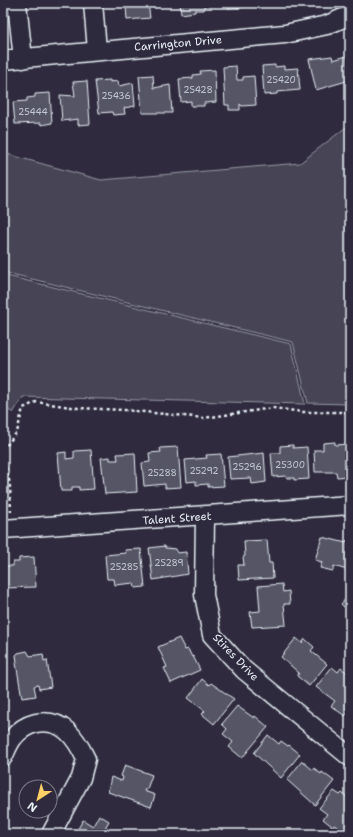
<svg xmlns="http://www.w3.org/2000/svg" width="353" height="837" viewBox="0 0 353 837" font-family="'Shantell Sans',sans-serif">
<style>
.green{fill:#464455;stroke:#979aa6}
.building{fill:#575565;stroke:#e8f1f8}
.lines{fill:none;stroke-linecap:round;stroke-linejoin:round}
.minor-casing{stroke:#e8f1f8;stroke-width:21}
.path{stroke:#e8f1f8;stroke-width:2.5;stroke-dasharray:3 3;stroke-linecap:butt}
.minor{stroke:#2f2a3d;stroke-width:18}
.labels{text-anchor:middle;stroke-width:3.5;stroke-linejoin:round;paint-order:stroke}
.number-label{font-size:9px;fill:#c4cad3}
.street-label{font-size:11px;fill:#e8f1f8;stroke:#2f2a3d}
</style>
<rect width="100%" height="100%" fill="#2f2a3d"/>
<filter id="ink" filterUnits="userSpaceOnUse"><feTurbulence type="fractalNoise" baseFrequency=".025" numOctaves="2"/><feDisplacementMap in="SourceGraphic" scale="8" xChannelSelector="R" yChannelSelector="G"/><feConvolveMatrix kernelMatrix="1 2 1 2 8 2 1 2 1" color-interpolation-filters="sRGB"/></filter>
<g filter="url(#ink)">
<g class="green">
<polygon points="350,124 350,404 308,403 293,342 3,272 3,153 101,180 300,163"/>
<polygon points="3,275 291,344 305,404 23,397 13,413 4,407 3,398"/>
</g>
<g class="building">
<polygon points="122,3 148,3 150,18 127,20 126,6 123,6"/>
<polygon points="180,3 217,3 217,4 208,4 208,6 204,6 204,10 195,10 195,12 181,14"/>
<polygon points="227,3 243,3 243,7 228,8"/>
<polygon points="264,3 279,3 279,4 264,5"/>
<polygon points="332,56 333,60 347,56 350,80 316,90 309,59"/>
<polygon points="275,65 275,67 284,66 284,69 298,68 300,90 277,92 277,94 264,95 262,66"/>
<polygon points="236,66 237,80 243,80 243,77 254,76 256,105 242,106 240,104 240,110 229,110 229,105 225,105 223,67"/>
<polygon points="215,70 216,102 204,103 204,106 191,106 191,101 181,102 179,79 193,78 193,75 201,74 200,71"/>
<polygon points="153,75 154,88 170,85 172,113 142,113 139,76"/>
<polygon points="110,80 110,82 118,81 119,86 133,83 135,106 124,108 125,114 113,115 112,112 99,113 95,81"/>
<polygon points="87,81 90,124 78,125 78,119 62,121 60,95 75,96 73,82"/>
<polygon points="3,89 5,89 3,118"/>
<polygon points="50,93 52,123 41,125 41,123 15,124 13,102 27,101 27,98 35,97 35,94"/>
<polygon points="335,442 335,445 350,444 350,476 337,477 336,472 315,472 314,450 323,450 323,443"/>
<polygon points="293,445 293,448 307,447 309,479 294,480 294,478 287,478 286,476 273,477 271,453 280,453 280,446"/>
<polygon points="178,447 181,487 165,488 165,484 144,486 142,463 150,462 149,453 161,452 160,448"/>
<polygon points="91,450 94,489 79,490 79,487 72,487 72,491 61,491 58,453 66,452 66,459 74,458 74,451"/>
<polygon points="135,453 137,492 105,494 101,458 110,457 110,460 118,460 117,454"/>
<polygon points="264,453 266,482 252,484 251,478 230,479 228,457"/>
<polygon points="221,454 224,486 208,487 208,484 196,485 196,481 187,482 185,460 207,458 206,455"/>
<polygon points="322,537 346,543 347,540 350,541 350,571 334,566 333,571 320,568 322,562 315,560"/>
<polygon points="267,540 269,563 272,563 273,578 239,580 238,565 244,565 243,557 245,556 244,541"/>
<polygon points="165,546 165,548 176,549 177,553 186,552 188,574 153,580 149,548"/>
<polygon points="141,549 145,587 135,588 134,583 115,585 114,579 107,579 105,555 126,553 125,550"/>
<polygon points="34,557 36,587 3,588 3,566 13,566 13,562 19,562 19,558"/>
<polygon points="282,584 283,592 289,591 290,604 284,604 286,625 252,627 250,612 260,611 258,586"/>
<polygon points="350,594 350,613 341,604"/>
<polygon points="179,638 185,650 188,649 192,657 193,656 200,670 171,683 164,668 167,667 158,647"/>
<polygon points="296,638 302,643 305,639 314,647 311,651 327,664 309,686 297,676 299,673 281,657"/>
<polygon points="27,651 30,656 43,654 44,661 47,660 51,687 39,689 38,685 34,686 36,696 22,698 16,663 17,662 16,655 18,653"/>
<polygon points="332,667 338,672 341,668 350,675 347,680 350,682 350,709 345,716 331,706 335,701 316,687"/>
<polygon points="202,679 209,685 211,683 234,699 214,724 202,714 205,711 188,698"/>
<polygon points="3,693 7,698 3,702"/>
<polygon points="237,706 254,718 255,716 268,727 242,758 229,747 233,742 223,734 227,729 222,724"/>
<polygon points="268,735 279,744 281,741 288,746 289,745 300,754 281,778 254,753"/>
<polygon points="302,761 313,770 314,768 321,774 322,772 334,781 315,805 287,780"/>
<polygon points="125,765 152,775 147,789 145,789 144,791 155,795 151,807 108,792 111,777 122,781 123,777 121,776"/>
<polygon points="334,791 340,795 342,793 350,800 350,830 347,834 334,825 333,827 323,819 327,814 319,808"/>
<polygon points="99,815 109,821 105,828 116,834 75,834 83,820 93,826"/>
</g>
<g class="lines">
<defs>
<g id="minor">
<polyline points="17,3 23,59"/>
<polyline points="93,3 97,50"/>
<polyline points="3,60 285,34 327,25 350,15"/>
<polyline points="205,516 204,595 212,635 244,670 350,757"/>
<polyline points="3,529 350,505"/>
<path d="M 3,757 C 6,751 9,743 13,738 C 19,730 28,725 36,723 C 63,718 76,738 86,759 L 81,778 L 51,834"/>
</g>
</defs>
<use href="#minor" class="minor-casing"/>
<g class="path">
<polyline points="3,450 17,432 23,408 36,402 78,408 125,410 204,418 273,408 303,412 350,412"/>
<path d="M 3,462 C 12,477 10,498 11,514"/>
</g>
<use href="#minor" class="minor"/>
</g>
</g>
<g class="labels">
<g class="number-label">
<text x="281" y="83">25420</text>
<text x="198" y="93">25428</text>
<text x="116" y="99">25436</text>
<text x="33" y="115">25444</text>
<text x="290" y="468">25300</text>
<text x="247" y="470">25296</text>
<text x="204" y="474">25292</text>
<text x="162" y="476">25288</text>
<text x="169" y="566">25289</text>
<text x="124" y="570">25285</text>
</g>
<g class="street-label">
<text transform="translate(178 43) rotate(-5)" y="4">Carrington Drive</text>
<text transform="translate(177 518) rotate(-4)" y="4">Talent Street</text>
<text transform="translate(236 657) rotate(46)" y="4">Stires Drive</text>
</g>
</g>
<rect width="353" height="837" fill="none" stroke="#2f2a3d" stroke-width="16"/>
<rect x="8" y="8" width="337" height="821" fill="none" stroke="#e8f1f8" stroke-width="1.5" filter="url(#ink)"/>
<g transform="translate(38 799) rotate(216)"><circle r="19" fill="#2f2a3d" stroke="#797a88"/>
<path d="M0-3L7 15L0 10L-7 15Z" fill="#ffd166"/>
<text y="-6" font-size="11" font-weight="bold" text-anchor="middle" fill="#e8f1f8">N</text>
</g>
</svg>
